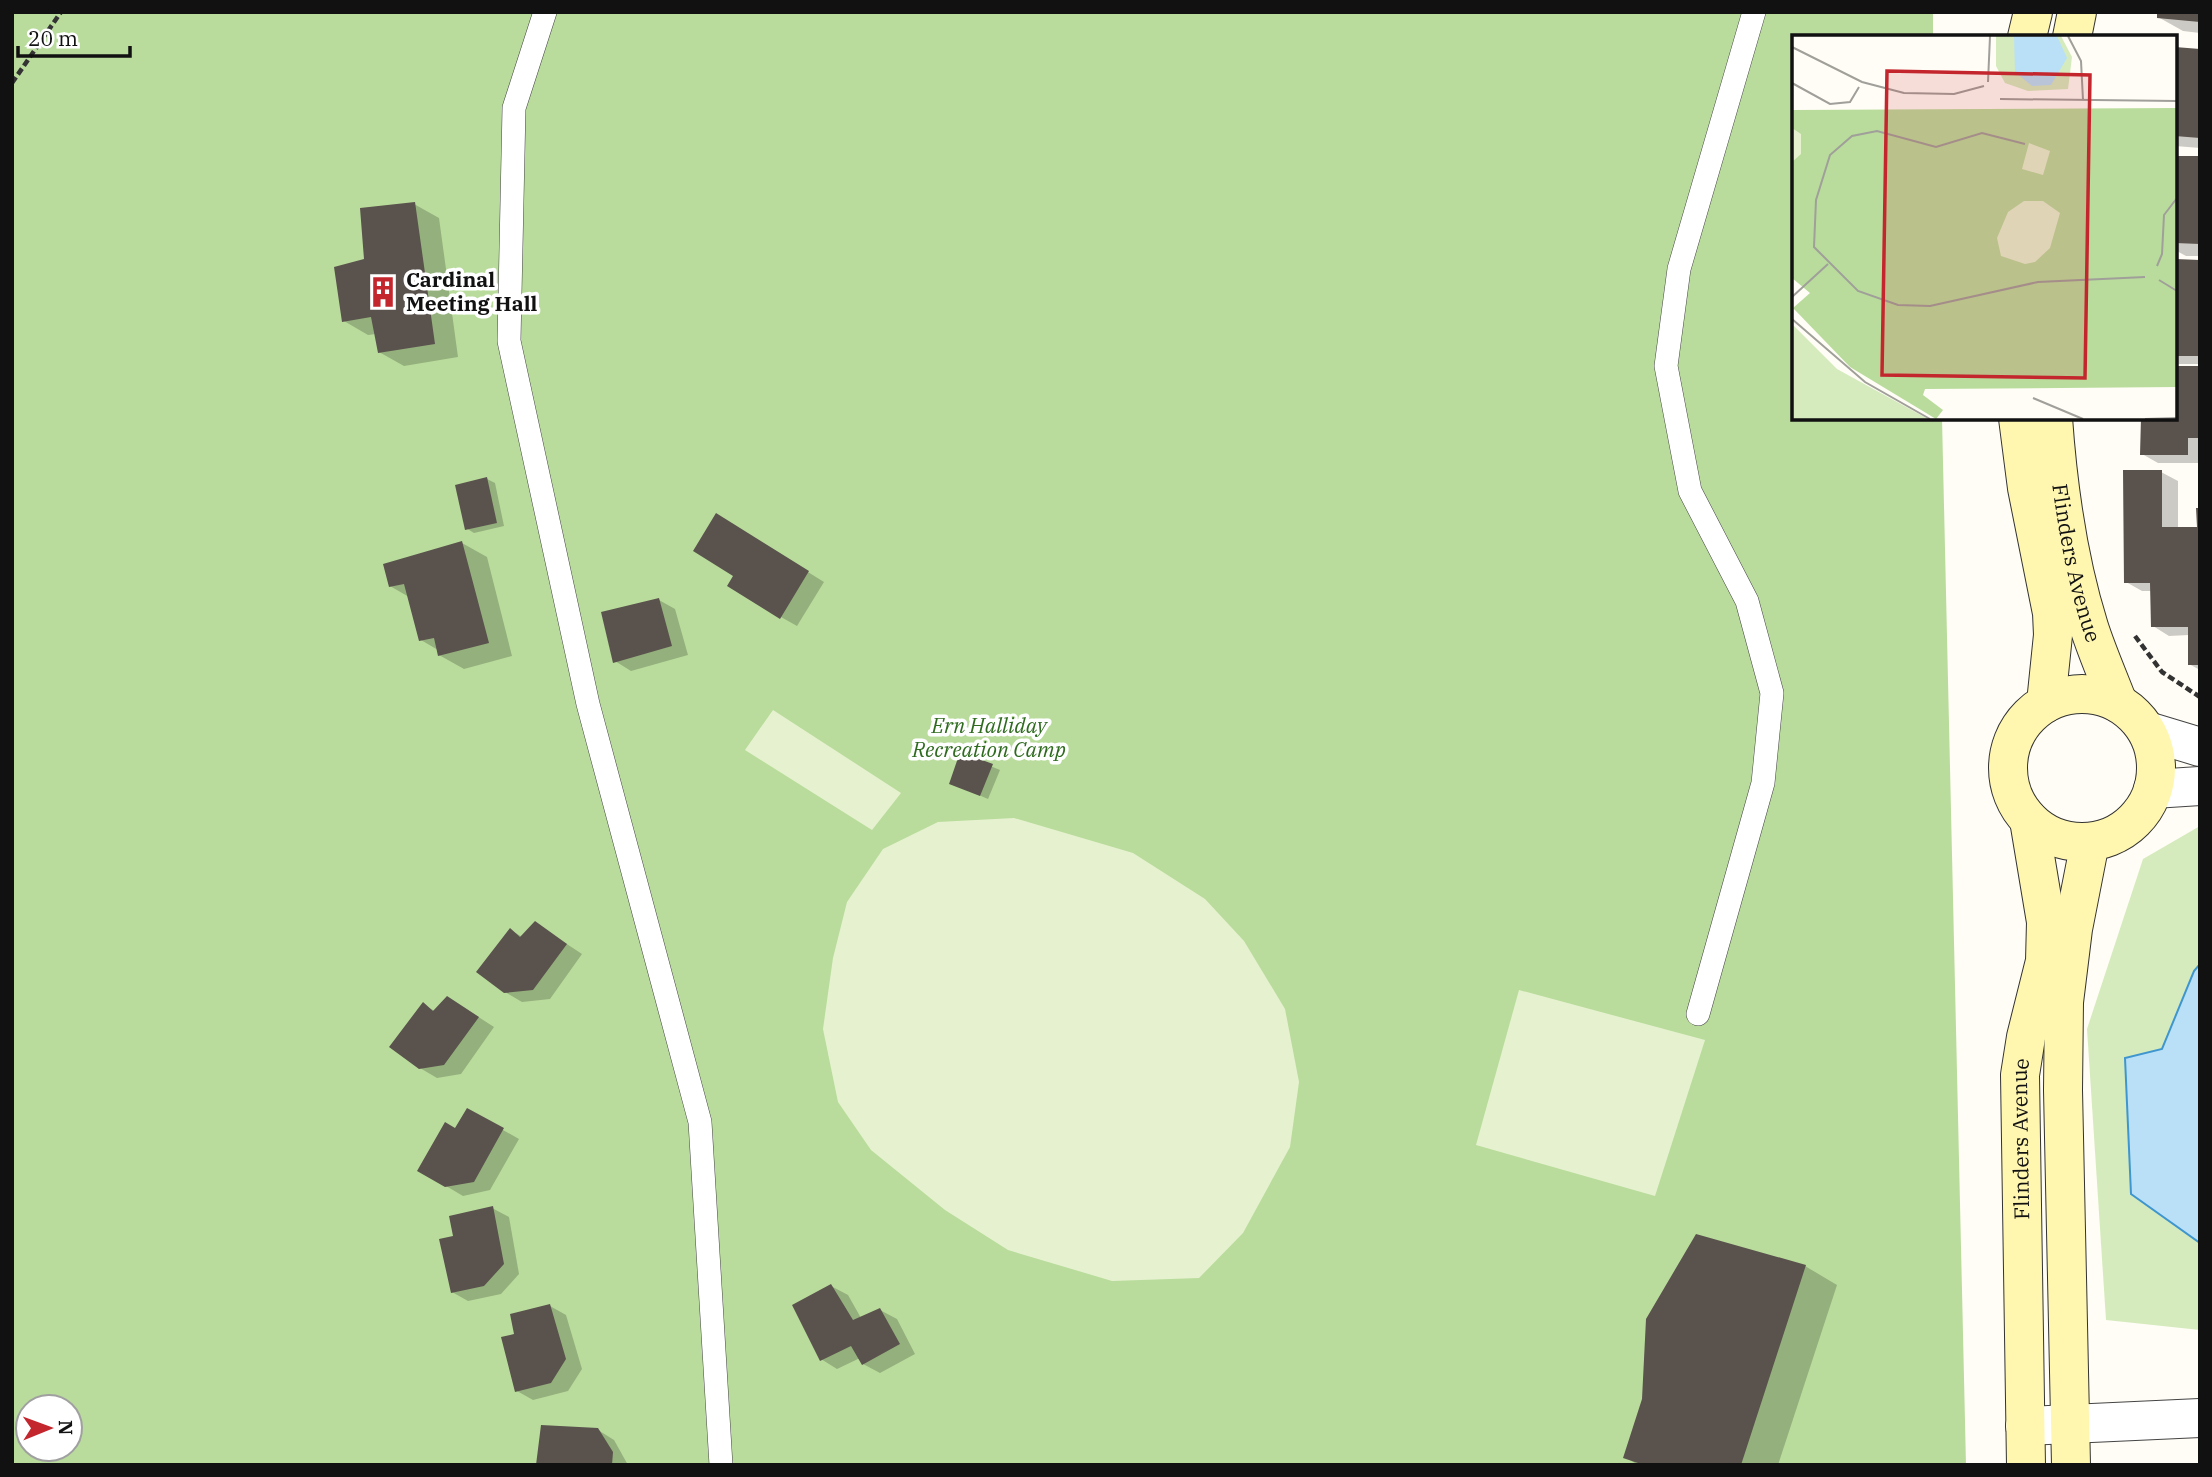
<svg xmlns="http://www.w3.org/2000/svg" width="2212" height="1477" viewBox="0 0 2212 1477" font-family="'IBM Plex Serif',serif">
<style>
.green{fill:#d5ebbd}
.forest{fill:#b9dc9c;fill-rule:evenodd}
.pitch{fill:#e6f2cf}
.water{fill:#b9e0f7;stroke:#3f96cf;stroke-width:2}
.shadow{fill:#0003}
.building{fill:#5a524d}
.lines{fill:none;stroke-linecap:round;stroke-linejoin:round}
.service-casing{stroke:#444;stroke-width:24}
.minor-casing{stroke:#444;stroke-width:40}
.secondary-casing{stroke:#333;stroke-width:40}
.path{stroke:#333;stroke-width:4.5;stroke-dasharray:7 3.5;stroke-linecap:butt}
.service{stroke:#fff;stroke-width:23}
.minor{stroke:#fff;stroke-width:38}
.secondary{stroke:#fff6b0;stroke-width:38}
.labels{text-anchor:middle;stroke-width:7;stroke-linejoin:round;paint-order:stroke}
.poi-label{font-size:21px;font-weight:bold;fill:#111;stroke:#fff;text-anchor:start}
.street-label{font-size:21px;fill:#111;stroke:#fff}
.park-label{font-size:21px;font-style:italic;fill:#2f6b1f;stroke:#fff}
.inset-road{fill:none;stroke:#a09f9a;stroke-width:2}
.view{fill:#c4262e;fill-opacity:0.15;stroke:#c4262e;stroke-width:3.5}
.inset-edge{fill:none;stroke:#111;stroke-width:3.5}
</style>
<rect width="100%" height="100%" fill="#fffdf5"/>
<polygon class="green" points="2200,826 2200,1330 2106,1320 2087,1029 2143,859"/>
<path class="forest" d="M 12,12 L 1933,12 L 1933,37 L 1794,37 L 1794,418 L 1942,418 L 1966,1465 L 12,1465 ZM 28,1407 L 70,1407 L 70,1449 L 28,1449 Z"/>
<g class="pitch">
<polygon points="773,710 901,793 872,830 745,750"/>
<polygon points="1014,818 1133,853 1205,899 1244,941 1285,1009 1299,1082 1290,1147 1243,1233 1199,1278 1112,1281 1008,1250 945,1210 871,1150 838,1102 823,1029 833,958 847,902 883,849 938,822"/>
<polygon points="1519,990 1705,1040 1655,1196 1476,1145"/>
</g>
<polygon class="water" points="2200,964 2200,1243 2131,1194 2125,1058 2162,1049 2194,971"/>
<g class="shadow">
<polygon points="2200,12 2200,33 2183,31 2158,17"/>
<polygon points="2175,49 2200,51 2200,148 2175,146"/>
<polygon points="2175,158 2200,158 2200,256 2186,256 2175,250"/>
<polygon points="414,204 439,218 458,357 404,366 379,352 376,334 368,335 344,321"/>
<rect x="2175" y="261" width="25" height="103"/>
<polygon points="2200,368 2200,463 2158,463 2142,454 2175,418"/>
<polygon points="2161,472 2178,481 2178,529 2198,529 2200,510 2200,670 2189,664 2189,635 2169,636 2153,626 2152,591 2142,591 2126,582"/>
<polygon points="487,479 495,483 504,526 474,533 466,528"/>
<polygon points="732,525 824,582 797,626 781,617 736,576"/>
<polygon points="462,543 487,557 512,656 464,669 439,655 438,650 421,640 409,597 390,586"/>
<polygon points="659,600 675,609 688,655 631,671 615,661"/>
<polygon points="961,754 1000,770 988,799 951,783"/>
<polygon points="535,923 582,954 550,999 522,1002 505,992 511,930 522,937"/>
<polygon points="423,1005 435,1011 463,1007 494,1027 461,1074 437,1078 420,1068"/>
<polygon points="468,1110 519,1139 490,1190 463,1196 419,1170 456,1130"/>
<polygon points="492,1208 509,1217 519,1274 501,1294 468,1301 452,1292 455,1237"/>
<polygon points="1805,1266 1837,1285 1778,1465 1638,1465 1625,1457"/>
<polygon points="831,1286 848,1295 861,1318 880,1310 897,1319 915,1354 880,1373 863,1364 860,1358 837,1369 821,1359"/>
<polygon points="550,1306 566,1315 582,1369 568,1391 533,1400 517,1391 516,1335"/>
<polygon points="598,1430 614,1440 628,1465 537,1465"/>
</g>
<g class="building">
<polygon points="2157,12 2200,12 2200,22 2157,18"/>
<polygon points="2175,47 2200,49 2200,138 2175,136"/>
<polygon points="2175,156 2200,156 2200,244 2175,243"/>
<polygon points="415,202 435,344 378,353 371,317 342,322 334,267 364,259 360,208"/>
<polygon points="2175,259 2200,260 2200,356 2175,356"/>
<polygon points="2175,366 2200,366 2200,438 2188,438 2188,455 2140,455 2141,418 2175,418"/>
<polygon points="2123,470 2162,470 2162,527 2197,527 2196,508 2200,508 2200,665 2188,665 2188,627 2151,627 2150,583 2124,583"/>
<polygon points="487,477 497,523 465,530 455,485"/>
<polygon points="716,513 809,571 780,619 727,586 733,576 693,551"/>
<polygon points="462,541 489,643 438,656 434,638 419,641 404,584 389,587 383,564"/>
<polygon points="659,598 672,646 613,663 601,612"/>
<polygon points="960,752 993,764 980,796 949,784"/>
<polygon points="535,921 567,944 533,990 504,993 476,972 510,928 520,937"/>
<polygon points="447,996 479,1017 444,1065 419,1069 389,1047 423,1002 433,1011"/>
<polygon points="467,1108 504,1128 474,1182 445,1187 417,1171 445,1122 455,1128"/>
<polygon points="493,1206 504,1264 484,1286 451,1293 439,1239 453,1236 449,1216"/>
<polygon points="1696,1234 1806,1265 1741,1465 1644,1465 1623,1458 1642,1399 1646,1319"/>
<polygon points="831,1284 853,1320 880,1308 900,1344 862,1365 851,1346 820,1361 792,1305"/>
<polygon points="550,1304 566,1359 551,1383 515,1392 501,1337 514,1334 510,1314"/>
<polygon points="541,1425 598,1428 613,1452 612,1465 536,1465"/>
</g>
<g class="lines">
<defs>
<g id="service">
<polyline points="545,12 514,108 509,341 588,704 700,1122 721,1465"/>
<polyline points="1698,1014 1763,783 1772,693 1747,601 1690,491 1666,366 1679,269 1754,12"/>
</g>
<g id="minor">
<polyline points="2147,731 2200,747"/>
<polyline points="2153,789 2200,786"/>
<polyline points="2025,1426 2200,1418"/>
</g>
<g id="secondary">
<polyline points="2027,37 2033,12"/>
<polyline points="2072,37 2077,12"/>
<polyline points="2018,418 2027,488 2052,613 2053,635 2046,703"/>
<path id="s1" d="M 2053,418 C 2058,488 2068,560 2089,627 C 2097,652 2108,677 2118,703"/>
<circle cx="2082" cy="768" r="74"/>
<path id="s2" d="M 2026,1465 L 2020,1075 L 2026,1037 L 2045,961 L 2046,922 L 2029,820"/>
<polyline points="2071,1465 2063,1090 2064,1002 2073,929 2090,842"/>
</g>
</defs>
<use href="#service" class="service-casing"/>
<use href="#minor" class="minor-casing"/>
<use href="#secondary" class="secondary-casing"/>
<g class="path">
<polyline points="12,83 61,12"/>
<polyline points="2135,636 2162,672 2200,697"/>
<polyline points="2127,842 2148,825"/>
</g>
<use href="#service" class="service"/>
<use href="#minor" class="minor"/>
<use href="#secondary" class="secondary"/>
</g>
<defs>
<symbol id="building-bare" viewBox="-9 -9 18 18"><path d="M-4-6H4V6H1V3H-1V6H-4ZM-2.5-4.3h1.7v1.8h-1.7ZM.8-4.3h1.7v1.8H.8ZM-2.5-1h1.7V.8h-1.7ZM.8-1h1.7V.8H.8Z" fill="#c4262e" stroke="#fff" stroke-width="2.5" paint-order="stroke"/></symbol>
</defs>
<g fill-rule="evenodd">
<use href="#building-bare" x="361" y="270" width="44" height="44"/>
</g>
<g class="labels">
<g class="poi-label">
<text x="406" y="287">Cardinal<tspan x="406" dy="24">Meeting Hall</tspan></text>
</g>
<g class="street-label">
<text dy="7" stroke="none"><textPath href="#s1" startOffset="147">Flinders Avenue</textPath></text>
<text dy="7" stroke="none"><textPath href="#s2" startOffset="326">Flinders Avenue</textPath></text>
</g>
<g class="park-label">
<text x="989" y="733">Ern Halliday<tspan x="989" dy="24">Recreation Camp</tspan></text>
</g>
</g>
<g transform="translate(1792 35)">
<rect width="385" height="385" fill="#fffdf5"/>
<path d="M 204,1 L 269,1 L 280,22 L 276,54 L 236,56 L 213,48 L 204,31 ZM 0,289 L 45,334 L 136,384 L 0,384 Z" fill="#d5ebbd"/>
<path d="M 385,73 L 385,352 L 133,354 L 131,360 L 151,375 L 144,384 L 58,332 L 1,273 L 18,258 L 0,243 L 0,75 Z" fill="#b9dc9c"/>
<path d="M 0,93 L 9,99 L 9,119 L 0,127 ZM 237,108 L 258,116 L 251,140 L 230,134 ZM 232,166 L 251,166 L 268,178 L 258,213 L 243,227 L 233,229 L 209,221 L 205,203 L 216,177 Z" fill="#e6f2cf"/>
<path d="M 222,1 L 265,1 L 275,23 L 259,50 L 240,51 L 223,37 Z" fill="#b9e0f7"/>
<path class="inset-road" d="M 276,1 L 289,26 L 291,65M 0,12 L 70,47 L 112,58 L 162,59 L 192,51M 196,47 L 198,1M 0,48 L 38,69 L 58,67 L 67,52M 208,64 L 385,66M 233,109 L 190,98 L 144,112 L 85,96 L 60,101 L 38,120 L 24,165 L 22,212 L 66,256 L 106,270 L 138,271 L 246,247 L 353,242M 365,231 L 370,219 L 372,180 L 385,163M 367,245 L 385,256M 0,262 L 36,229M 0,284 L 73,347 L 138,384M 241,363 L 291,384M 353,384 L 385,383"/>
<path class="view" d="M 95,36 L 298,40 L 293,343 L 90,340 Z"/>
<rect width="385" height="385" class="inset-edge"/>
</g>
<rect width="2212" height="1477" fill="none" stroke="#111111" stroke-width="28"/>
<g transform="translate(49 1428) rotate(89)"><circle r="33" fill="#ffffff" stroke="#a0a0a0" stroke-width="2"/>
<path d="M0-5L12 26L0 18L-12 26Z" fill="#c4262e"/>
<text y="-10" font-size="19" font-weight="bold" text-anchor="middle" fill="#111111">N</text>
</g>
<path d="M18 46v10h112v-10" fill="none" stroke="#111111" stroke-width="3.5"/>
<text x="28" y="46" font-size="21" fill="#111111" stroke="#ffffff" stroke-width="5" paint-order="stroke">20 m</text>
</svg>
